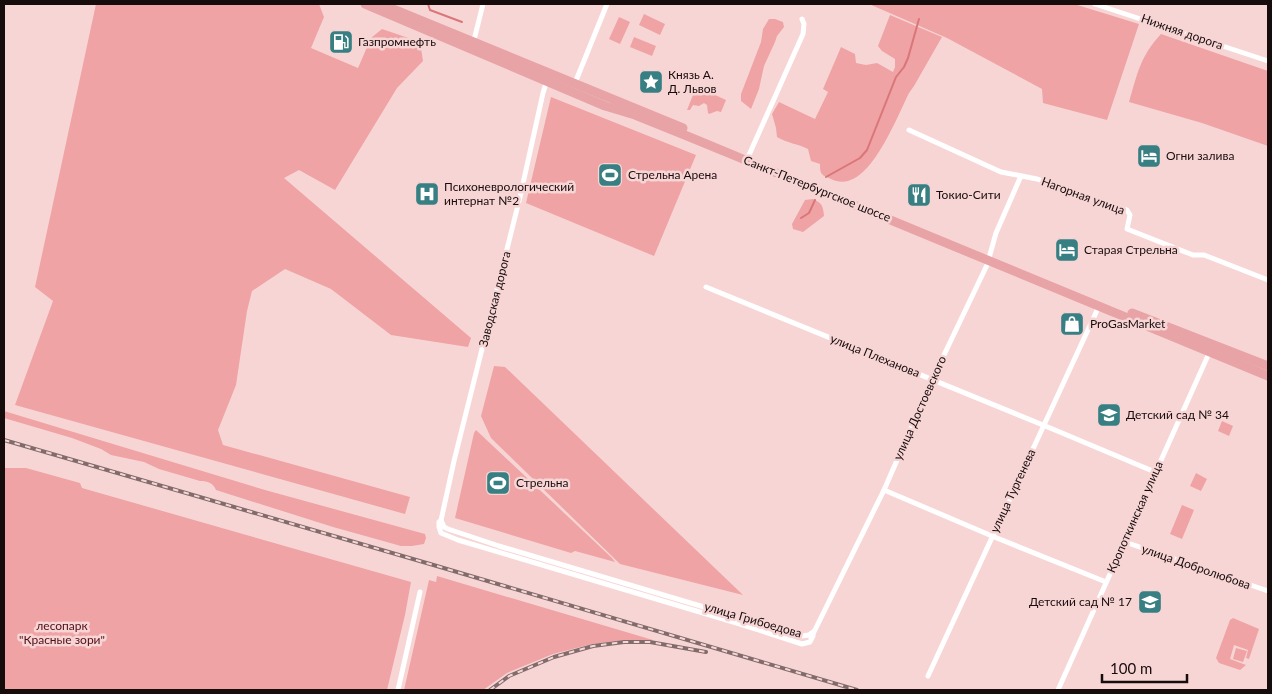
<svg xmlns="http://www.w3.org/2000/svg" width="1272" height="694" viewBox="0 0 1272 694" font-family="Lato,sans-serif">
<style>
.green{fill:#efa3a4}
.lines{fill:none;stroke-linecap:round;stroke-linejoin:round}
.stream{stroke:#da767a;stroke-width:2}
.street{stroke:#fff;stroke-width:5}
.primary{stroke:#e8a3a6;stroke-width:9}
.rail-casing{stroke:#816b6b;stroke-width:4}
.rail{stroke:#f8d5d5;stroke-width:2;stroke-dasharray:5.5;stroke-linecap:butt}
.labels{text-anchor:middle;stroke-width:5;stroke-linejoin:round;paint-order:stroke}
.street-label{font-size:12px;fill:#170c0c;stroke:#f8d5d5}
.poi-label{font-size:12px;fill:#170c0c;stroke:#f8d5d5;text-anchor:start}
.park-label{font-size:12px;fill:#4d0e16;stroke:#f8d5d5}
</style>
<rect width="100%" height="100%" fill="#f8d5d5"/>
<g class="green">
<polygon points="96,4 319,4 324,17 311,48 358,68 371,38 382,29 420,42 423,61 397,88 335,190 299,170 284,178 471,338 468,347 391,335 331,289 285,269 252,291 247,311 236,385 218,430 223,445 410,497 405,514 15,405 53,301 35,287"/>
<polygon points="869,4 1074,4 1139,24 1107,120 1043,103 1042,89 947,38"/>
<polygon points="644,14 665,24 660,35 639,25"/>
<path d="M 890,15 L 942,37 L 914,86 L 909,93 C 897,117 875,174 848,181 C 842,183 834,181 829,178 C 820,175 820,172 820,164 L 811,161 L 808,149 C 798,144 787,143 777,137 L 776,128 L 772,114 L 779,102 L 815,119 L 828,92 L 823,89 L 841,47 L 855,54 L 856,63 L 866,65 L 877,63 L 893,72 L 895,67 L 895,59 L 882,51 L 878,46 Z"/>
<polygon points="619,17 630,22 620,44 609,39"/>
<polygon points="769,19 775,19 783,22 784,27 777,36 775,42 764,66 759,89 751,109 741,101 741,94 761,42 763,29"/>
<path d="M 1161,34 L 1268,71 L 1268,146 L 1202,123 L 1129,102 C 1138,72 1140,57 1161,34 Z"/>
<polygon points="634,37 656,46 652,56 630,47"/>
<polygon points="700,88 726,100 721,112 717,111 709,114 708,113 707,105 704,103 699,106 693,105 690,110 687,110 695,90"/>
<polygon points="551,97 696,155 654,256 526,203"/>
<path d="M 813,199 C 822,203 823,206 824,216 L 803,232 L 793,229 L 792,224 L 805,200 Z"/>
<polygon points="494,366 505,367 743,595 620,564 491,438 481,416"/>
<path d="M 4,411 L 265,490 L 425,534 L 426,538 L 424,544 L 412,546 L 401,546 L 333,527 L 216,490 C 213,483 208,481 200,481 L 159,469 L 144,462 L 111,455 L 101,449 L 72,438 L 4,418 Z"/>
<polygon points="1222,421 1233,426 1229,436 1218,431"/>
<polygon points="476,430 612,558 615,562 575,551 571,553 455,518 474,433"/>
<polygon points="4,468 26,468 80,483 82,488 411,582 405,615 387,690 9,690 4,689"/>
<polygon points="1196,473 1207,479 1201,491 1190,486"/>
<polygon points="1182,505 1194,510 1182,539 1170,534"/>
<polygon points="437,576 653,640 624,640 592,644 553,654 507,673 483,690 404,690 429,580 436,582"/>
<polygon points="1233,618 1259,629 1249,659 1246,658 1248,650 1234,645 1230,659 1246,665 1240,670 1219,663 1216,658 1230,620"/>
<polygon points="1236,648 1247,651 1243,662 1233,659"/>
</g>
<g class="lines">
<g class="stream">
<polyline points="428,4 430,10 462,22"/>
<polyline points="826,177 860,158 867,150 896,77 904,67 908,58 919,19"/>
<polyline points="801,218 809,213 815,200"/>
</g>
<g class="street">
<polyline points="1095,4 1268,61"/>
<polyline points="473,44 483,4"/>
<polyline points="575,83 607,4"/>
<polyline points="909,130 1001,172 1037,179 1127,210 1130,215 1127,229 1193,255 1204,255 1268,280"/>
<polyline points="749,155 803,34 804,24 802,19"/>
<polyline points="706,287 1043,425 1155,472"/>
<polyline points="884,490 992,536 1106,582"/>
<polyline points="441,520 444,527 448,529 499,546 801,636 809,635 813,632"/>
<polyline points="439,522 439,527 441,533 458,540 740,624 802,644 810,642 813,636"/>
<polyline points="440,525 454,461 520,197 543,93 547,80"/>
<polyline points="1125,542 1268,591"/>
<polyline points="811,638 884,490 932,380 987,265 996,233 1021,176"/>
<polyline points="928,676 1099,306"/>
<polyline points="398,690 420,592"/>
<polyline points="1058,690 1210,351"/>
</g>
<g class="primary">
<polyline points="365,4 605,106 635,115 692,138 1268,376"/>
<polyline points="381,4 683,128"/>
<polyline points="1132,313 1268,366"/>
</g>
<defs>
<g id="rail">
<polyline points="4,440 430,564 857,690"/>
<polyline points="490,690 509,676 554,657 593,646 624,642 650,642 706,652"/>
</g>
</defs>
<use href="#rail" class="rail-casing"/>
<use href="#rail" class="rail"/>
</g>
<defs>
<symbol id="fuel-square" viewBox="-11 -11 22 22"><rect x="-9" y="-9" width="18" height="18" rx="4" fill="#377f82" stroke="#f8d5d5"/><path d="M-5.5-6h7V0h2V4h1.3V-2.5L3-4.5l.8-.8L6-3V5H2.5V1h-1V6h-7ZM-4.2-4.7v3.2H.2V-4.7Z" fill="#fff"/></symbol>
<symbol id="sight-square" viewBox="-11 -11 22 22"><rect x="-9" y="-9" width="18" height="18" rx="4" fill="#377f82" stroke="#f8d5d5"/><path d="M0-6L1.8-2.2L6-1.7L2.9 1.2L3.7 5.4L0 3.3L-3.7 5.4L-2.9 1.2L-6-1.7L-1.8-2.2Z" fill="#fff"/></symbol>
<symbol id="hotel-square" viewBox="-11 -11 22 22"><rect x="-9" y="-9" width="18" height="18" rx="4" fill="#377f82" stroke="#f8d5d5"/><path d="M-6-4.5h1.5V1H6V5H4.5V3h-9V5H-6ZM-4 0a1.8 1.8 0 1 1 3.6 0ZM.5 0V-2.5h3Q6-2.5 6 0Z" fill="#fff"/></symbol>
<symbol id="stadium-square" viewBox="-11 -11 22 22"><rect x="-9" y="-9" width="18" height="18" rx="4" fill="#377f82" stroke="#f8d5d5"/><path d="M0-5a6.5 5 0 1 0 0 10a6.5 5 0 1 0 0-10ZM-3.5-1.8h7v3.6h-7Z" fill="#fff"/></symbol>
<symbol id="hospital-square" viewBox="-11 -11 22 22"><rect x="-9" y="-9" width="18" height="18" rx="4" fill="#377f82" stroke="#f8d5d5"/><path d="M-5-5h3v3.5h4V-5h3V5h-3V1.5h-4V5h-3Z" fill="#fff"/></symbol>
<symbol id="restaurant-square" viewBox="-11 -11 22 22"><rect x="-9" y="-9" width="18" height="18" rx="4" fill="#377f82" stroke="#f8d5d5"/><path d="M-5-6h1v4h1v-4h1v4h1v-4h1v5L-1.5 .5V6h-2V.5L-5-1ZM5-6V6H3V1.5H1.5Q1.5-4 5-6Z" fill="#fff"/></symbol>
<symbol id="shop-square" viewBox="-11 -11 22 22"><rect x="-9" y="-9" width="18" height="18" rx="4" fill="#377f82" stroke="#f8d5d5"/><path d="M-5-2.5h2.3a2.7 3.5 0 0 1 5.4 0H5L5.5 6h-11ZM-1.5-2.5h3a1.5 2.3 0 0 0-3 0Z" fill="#fff"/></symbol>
<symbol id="school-square" viewBox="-11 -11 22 22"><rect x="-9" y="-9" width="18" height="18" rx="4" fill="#377f82" stroke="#f8d5d5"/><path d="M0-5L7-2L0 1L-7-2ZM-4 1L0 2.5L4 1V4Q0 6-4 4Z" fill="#fff"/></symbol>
</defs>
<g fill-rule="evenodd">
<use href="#fuel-square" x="327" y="28" width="28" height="28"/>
<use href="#sight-square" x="637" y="68" width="28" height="28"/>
<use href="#hotel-square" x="1135" y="142" width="28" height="28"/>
<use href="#stadium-square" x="596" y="161" width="28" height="28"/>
<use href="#hospital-square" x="413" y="180" width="28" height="28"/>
<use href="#restaurant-square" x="905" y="181" width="28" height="28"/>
<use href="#hotel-square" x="1053" y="236" width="28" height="28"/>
<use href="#shop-square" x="1058" y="310" width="28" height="28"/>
<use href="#school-square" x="1095" y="401" width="28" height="28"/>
<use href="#stadium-square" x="484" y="469" width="28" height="28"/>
<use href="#school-square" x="1136" y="588" width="28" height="28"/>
</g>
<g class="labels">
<g class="street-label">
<text transform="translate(1182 32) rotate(19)" y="4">Нижняя дорога</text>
<text transform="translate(817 189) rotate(22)" y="4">Санкт-Петербургское шоссе</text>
<text transform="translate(1083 196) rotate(20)" y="4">Нагорная улица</text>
<text transform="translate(495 299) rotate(-76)" y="4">Заводская дорога</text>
<text transform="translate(875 356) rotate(22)" y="4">улица Плеханова</text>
<text transform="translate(920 408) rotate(-66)" y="4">улица Достоевского</text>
<text transform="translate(1013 491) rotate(-65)" y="4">улица Тургенева</text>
<text transform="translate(1135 517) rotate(-66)" y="4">Кропоткинская улица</text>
<text transform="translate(1196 567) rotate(19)" y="4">улица Добролюбова</text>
<text transform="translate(753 620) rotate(16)" y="4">улица Грибоедова</text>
</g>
<g class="poi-label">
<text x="358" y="46">Газпромнефть</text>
<text x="668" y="79">Князь А.<tspan x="668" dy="14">Д. Львов</tspan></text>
<text x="1166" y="160">Огни залива</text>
<text x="628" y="179">Стрельна Арена</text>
<text x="444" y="191">Психоневрологический<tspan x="444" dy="14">интернат №2</tspan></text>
<text x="936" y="199">Токио-Сити</text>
<text x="1084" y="254">Старая Стрельна</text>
<text x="1090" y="328">ProGasMarket</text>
<text x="1126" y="419">Детский сад № 34</text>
<text x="516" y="487">Стрельна</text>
<text x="1132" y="606" text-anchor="end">Детский сад № 17</text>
</g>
<g class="park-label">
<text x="62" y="630">лесопарк<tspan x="62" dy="14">"Красные зори"</tspan></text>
</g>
</g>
<rect width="1272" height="694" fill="none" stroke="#170c0c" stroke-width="10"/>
<path d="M1102 674v8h85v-8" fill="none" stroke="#170c0c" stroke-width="2.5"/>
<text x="1110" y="674" font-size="15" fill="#170c0c" stroke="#f8d5d5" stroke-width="4" paint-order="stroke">100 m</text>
</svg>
